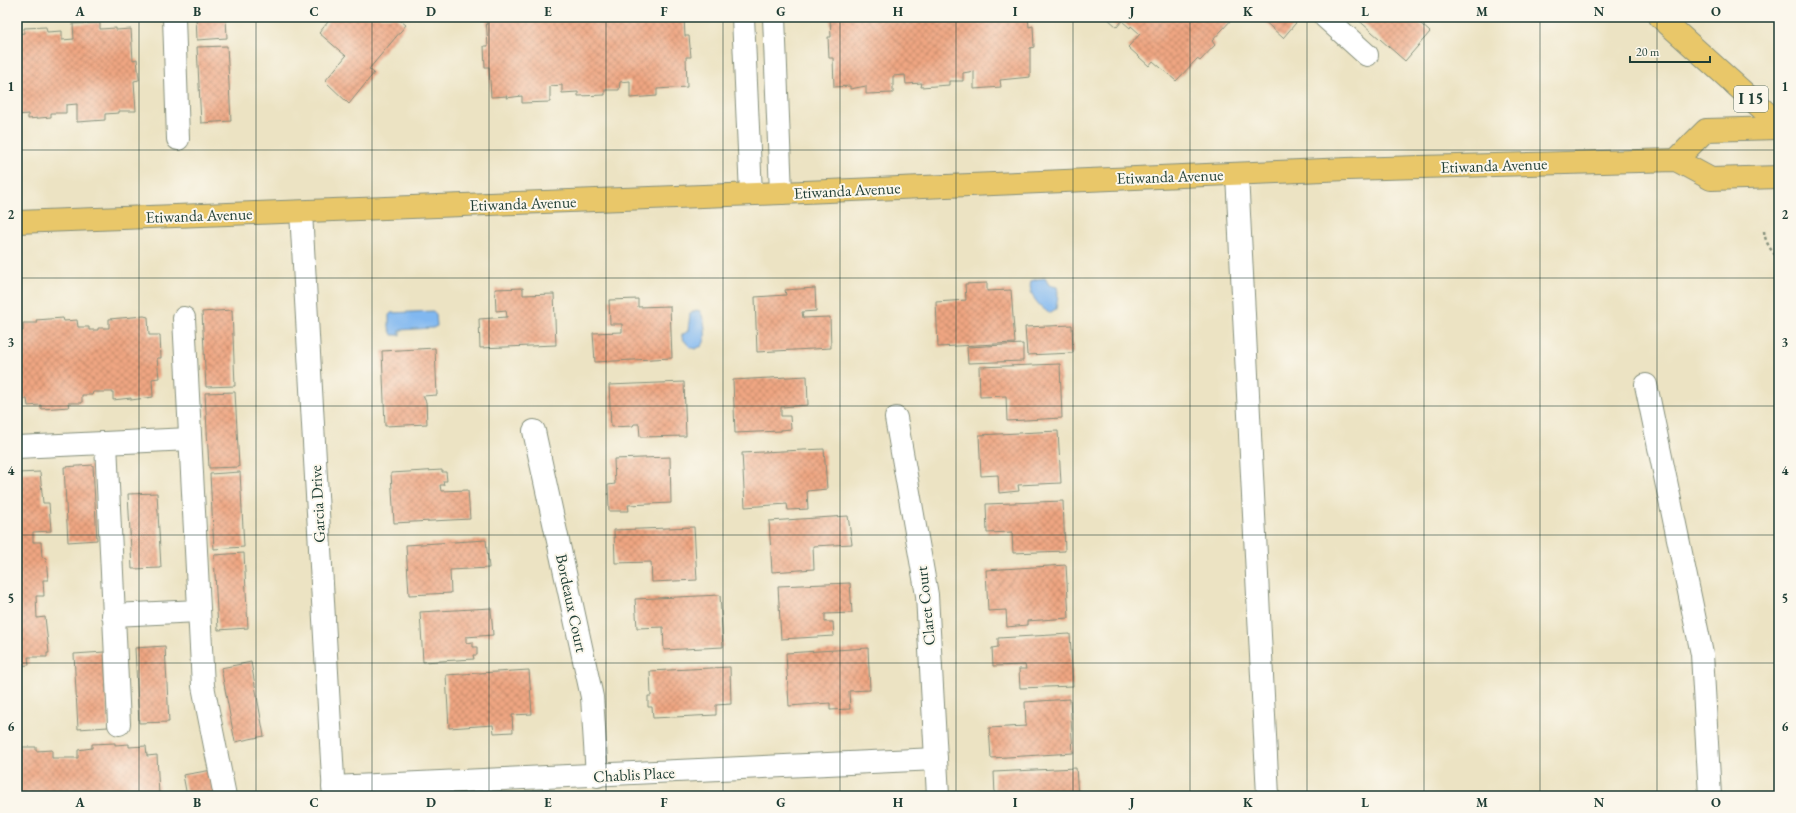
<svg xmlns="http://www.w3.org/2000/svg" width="1796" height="813" viewBox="0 0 1796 813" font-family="'EB Garamond',serif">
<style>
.water{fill:#81b8f0;stroke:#507a92}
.building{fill:url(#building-cross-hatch)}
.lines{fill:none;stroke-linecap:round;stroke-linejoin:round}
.minor-casing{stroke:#86907c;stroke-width:24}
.major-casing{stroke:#86907c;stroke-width:24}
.highway-casing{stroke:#86907c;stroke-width:24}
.path{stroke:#86907c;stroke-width:2.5;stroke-dasharray:3 3;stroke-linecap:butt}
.minor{stroke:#fff;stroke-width:22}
.major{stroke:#e9c769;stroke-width:22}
.highway{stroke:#e9c769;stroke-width:22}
.grid{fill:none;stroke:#1f3d34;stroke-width:1;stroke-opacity:0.55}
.labels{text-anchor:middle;stroke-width:4;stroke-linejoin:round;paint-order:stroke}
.shield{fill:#fbf7ec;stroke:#61756b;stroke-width:1}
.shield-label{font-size:15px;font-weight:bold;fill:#1f3d34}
.street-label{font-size:16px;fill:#1f3d34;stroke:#fbf7ec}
.neatline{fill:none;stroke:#1f3d34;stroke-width:1.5}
.grid-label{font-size:13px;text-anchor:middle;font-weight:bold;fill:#1f3d34}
</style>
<defs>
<pattern id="building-cross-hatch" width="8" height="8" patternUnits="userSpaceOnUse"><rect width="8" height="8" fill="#efa682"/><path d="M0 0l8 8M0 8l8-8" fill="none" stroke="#c1886b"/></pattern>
</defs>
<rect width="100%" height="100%" fill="#fbf7ec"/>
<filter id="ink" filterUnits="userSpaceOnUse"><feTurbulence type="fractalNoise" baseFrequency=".025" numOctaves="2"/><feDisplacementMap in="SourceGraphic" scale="8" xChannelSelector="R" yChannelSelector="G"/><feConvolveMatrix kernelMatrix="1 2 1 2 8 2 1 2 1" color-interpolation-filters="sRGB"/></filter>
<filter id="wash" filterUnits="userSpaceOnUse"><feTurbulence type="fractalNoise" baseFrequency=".012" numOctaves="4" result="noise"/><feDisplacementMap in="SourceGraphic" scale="16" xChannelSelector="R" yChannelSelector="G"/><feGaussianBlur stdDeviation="0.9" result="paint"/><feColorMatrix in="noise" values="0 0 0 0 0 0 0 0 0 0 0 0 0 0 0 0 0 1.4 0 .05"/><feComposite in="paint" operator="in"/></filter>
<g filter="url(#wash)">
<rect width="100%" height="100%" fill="#ece3c3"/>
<g class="water">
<path d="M 1045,278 L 1049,285 L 1057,287 C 1059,293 1057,303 1056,309 L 1049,313 C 1040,307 1027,294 1031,281 L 1037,279 Z"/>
<path d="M 696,310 L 700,311 C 705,320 708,338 702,346 L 695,349 L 690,347 L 682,338 L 682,335 L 688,331 L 690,314 Z"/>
<polygon points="433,311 436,314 437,326 433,328 400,330 400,335 392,335 389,328 389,315 391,313"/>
</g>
<g id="blocks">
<g class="building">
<polygon points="196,17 226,17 227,38 197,40"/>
<polygon points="332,17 396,17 406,25 369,69 374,73 349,104 325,81 346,56 319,33"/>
<polygon points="486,17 545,17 545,21 558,20 558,17 684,17 685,36 689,36 691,57 686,57 687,87 657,89 657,96 630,98 630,81 620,82 619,90 605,90 605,95 578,96 578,92 562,93 562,85 550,86 550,102 522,103 522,96 506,98 507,96 491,97 489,67 485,67 484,46 488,46"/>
<polygon points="830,17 1028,17 1029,27 1033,26 1034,47 1030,48 1030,77 1000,80 1001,87 974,89 974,71 963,73 963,81 949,81 949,85 921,87 922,83 906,84 905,75 893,76 893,93 866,94 866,86 850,89 850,86 834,87 833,58 829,58 828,37 831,37"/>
<polygon points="1102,17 1229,17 1232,19 1212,41 1215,45 1200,61 1197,59 1176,81 1153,61 1149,66 1128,47 1140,34 1131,26 1130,28 1122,21 1117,27 1106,17 1104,19"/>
<polygon points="1260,17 1301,17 1283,38"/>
<polygon points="1355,17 1413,17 1430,32 1405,61"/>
<polygon points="100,23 100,29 116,28 116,30 131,29 133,60 137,59 139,80 134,81 136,111 119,111 119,113 105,114 105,120 77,122 77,104 66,105 66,113 51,113 51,117 28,119 28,114 17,115 17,34 24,33 24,28 46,27 47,32 62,31 62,40 74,39 73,24"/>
<polygon points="227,46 231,121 201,123 197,47"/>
<polygon points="987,283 987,291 1011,290 1015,343 938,347 936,302 966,300 965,284"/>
<polygon points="523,288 523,295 554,294 556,345 480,348 479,319 507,317 506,310 496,311 495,289"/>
<polygon points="815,288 816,311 802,312 803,318 830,317 831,348 757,352 755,297 786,295 785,290"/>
<polygon points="638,299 638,307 670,306 672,358 595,362 593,333 622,332 622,324 610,324 609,300"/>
<polygon points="232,310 235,386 206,387 202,312"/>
<polygon points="144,316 148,317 149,335 160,335 161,358 157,358 159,378 152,379 153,397 131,400 131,398 113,400 113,392 93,392 92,395 82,395 82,403 68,403 69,407 41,409 41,405 28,406 27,399 18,399 17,331 23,331 23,323 37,323 36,320 63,318 64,321 77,320 78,327 89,327 89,330 98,330 98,328 109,328 109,319"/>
<polygon points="1072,325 1073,353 1027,355 1025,327"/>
<polygon points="1023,344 1023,361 968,363 967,347"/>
<polygon points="435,348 437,395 423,396 426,402 427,424 385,426 382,351"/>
<polygon points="1060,364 1062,418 1007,421 1006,396 980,397 979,367"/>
<polygon points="807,376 808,405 781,407 781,416 790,416 791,429 781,430 781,431 735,433 733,380"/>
<polygon points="684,382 686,436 640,437 639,424 634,424 633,426 611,427 609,385"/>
<polygon points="235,392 239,467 209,468 205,393"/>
<polygon points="1058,431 1061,483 1018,485 1019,491 999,493 998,475 981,476 979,435"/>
<polygon points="824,449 827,489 807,491 808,509 788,510 787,504 745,507 742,453"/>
<polygon points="670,457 671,503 628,505 629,511 609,511 608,485 615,484 614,459"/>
<polygon points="93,465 97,540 68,542 64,467"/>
<polygon points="442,470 442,472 446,472 447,481 443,481 444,485 440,485 441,491 468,490 470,519 394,523 391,473"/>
<polygon points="40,472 43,503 49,503 51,531 33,532 33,542 41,542 42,557 46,558 48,580 43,580 44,596 36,596 37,618 45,617 49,653 47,653 47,657 28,657 29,665 17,666 17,473"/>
<polygon points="240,472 244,547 214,549 210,474"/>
<polygon points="157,493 161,568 132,569 128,494"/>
<polygon points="1063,501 1065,551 1013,553 1012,532 987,533 986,504"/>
<polygon points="848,516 852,544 813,546 814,569 772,572 769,521"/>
<polygon points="694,527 697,580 652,582 651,562 615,563 614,530"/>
<polygon points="486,540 489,568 450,570 451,593 409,595 406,545"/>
<polygon points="244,553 248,628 218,630 214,555"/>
<polygon points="1066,565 1069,618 1027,621 1027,625 1007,627 1006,610 988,611 986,570"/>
<polygon points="850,583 852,613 825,614 825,622 833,622 834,636 781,639 778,586"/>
<polygon points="720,595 723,647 664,650 663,627 637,628 635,599"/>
<polygon points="491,608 493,635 466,637 466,643 473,642 473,647 477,647 477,655 473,655 474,659 423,662 420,612"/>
<polygon points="1070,634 1073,686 1020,688 1019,669 1026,669 1025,665 993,666 992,648 998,647 998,638"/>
<polygon points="165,646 169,722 139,723 135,648"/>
<polygon points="868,648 870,690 849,691 850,709 830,710 830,703 789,706 786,653"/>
<polygon points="104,652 108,727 78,729 74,654"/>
<polygon points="251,662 264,736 235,742 221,668"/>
<polygon points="730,667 731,704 716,705 716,715 653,718 652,707 648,707 648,696 651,696 650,671"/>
<polygon points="529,670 532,714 512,715 513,732 494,733 493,725 449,728 446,675"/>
<polygon points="1070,699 1073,753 991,758 989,728 1026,726 1025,702"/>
<polygon points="115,743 115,745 129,744 129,747 146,746 147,756 157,755 159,796 17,796 17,747 36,747 36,751 52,750 52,758 78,758 78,750 92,748 92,744"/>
<polygon points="1076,768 1078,796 995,796 994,772"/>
<polygon points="212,770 217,796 187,796 183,775"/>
</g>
</g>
</g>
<g filter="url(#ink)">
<use href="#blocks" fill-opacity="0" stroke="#86907c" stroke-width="1"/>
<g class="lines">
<defs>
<g id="minor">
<polyline points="174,17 178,139"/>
<polyline points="743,17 751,194"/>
<polyline points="774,17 781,193"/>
<polyline points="1325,17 1367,55"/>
<polyline points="1237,174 1268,796"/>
<polyline points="301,212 334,796"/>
<polyline points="184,318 203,686 225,796"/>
<polyline points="1646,385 1702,654 1710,796"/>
<polyline points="896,418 927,595 938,796"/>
<polyline points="534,431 592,697 597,776"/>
<polyline points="106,443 119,724"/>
<polyline points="17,447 190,439"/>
<polyline points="113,615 199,611"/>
<polyline points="333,787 936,759"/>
</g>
<g id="major">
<polyline points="1676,160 1706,130 1779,128"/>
<polyline points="17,222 781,193 1347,169 1676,160 1711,179 1779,177"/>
</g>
<polyline id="highway" points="1660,17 1779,124"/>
</defs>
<use href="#minor" class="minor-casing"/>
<use href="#major" class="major-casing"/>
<use href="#highway" class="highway-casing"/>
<path class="path" d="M 1764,231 C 1765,242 1771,251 1779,259"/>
<use href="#minor" class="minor"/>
<use href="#major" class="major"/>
<use href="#highway" class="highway"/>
</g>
</g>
<path class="grid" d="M 139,17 L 139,796M 256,17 L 256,796M 372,17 L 372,796M 489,17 L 489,796M 606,17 L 606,796M 723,17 L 723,796M 840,17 L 840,796M 956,17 L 956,796M 1073,17 L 1073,796M 1190,17 L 1190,796M 1307,17 L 1307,796M 1424,17 L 1424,796M 1540,17 L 1540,796M 1657,17 L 1657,796M 17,150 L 1779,150M 17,278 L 1779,278M 17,406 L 1779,406M 17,535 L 1779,535M 17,663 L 1779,663"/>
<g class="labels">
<rect class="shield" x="1734" y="86" width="34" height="26" rx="3"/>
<g class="shield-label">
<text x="1751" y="104">I 15</text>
</g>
<g class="street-label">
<text transform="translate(1494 165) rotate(-2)" y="6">Etiwanda Avenue</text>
<text transform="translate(1170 176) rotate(-2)" y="6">Etiwanda Avenue</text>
<text transform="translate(847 190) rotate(-3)" y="6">Etiwanda Avenue</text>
<text transform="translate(523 203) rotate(-2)" y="6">Etiwanda Avenue</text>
<text transform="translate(199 215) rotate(-2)" y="6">Etiwanda Avenue</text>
<text transform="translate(317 504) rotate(-93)" y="6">Garcia Drive</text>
<text transform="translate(572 603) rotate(78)" y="6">Bordeaux Court</text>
<text transform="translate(925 606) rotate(-96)" y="6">Claret Court</text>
<text transform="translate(634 774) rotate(-3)" y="6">Chablis Place</text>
</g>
</g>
<rect width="1796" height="813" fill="none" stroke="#fbf7ec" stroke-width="44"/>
<path d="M1630 56v6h80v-6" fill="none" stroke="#1f3d34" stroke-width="2"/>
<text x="1636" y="56" font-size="12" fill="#1f3d34" stroke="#fbf7ec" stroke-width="3" paint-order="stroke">20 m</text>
<rect x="22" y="22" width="1752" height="769" class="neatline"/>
<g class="grid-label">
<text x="80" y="16">A</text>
<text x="197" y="16">B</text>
<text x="314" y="16">C</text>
<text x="431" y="16">D</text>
<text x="548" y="16">E</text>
<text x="664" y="16">F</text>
<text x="781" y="16">G</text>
<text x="898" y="16">H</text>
<text x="1015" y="16">I</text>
<text x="1132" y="16">J</text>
<text x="1248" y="16">K</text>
<text x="1365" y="16">L</text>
<text x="1482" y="16">M</text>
<text x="1599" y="16">N</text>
<text x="1716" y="16">O</text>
<text x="11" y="91">1</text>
<text x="1785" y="91">1</text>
<text x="11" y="219">2</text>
<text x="1785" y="219">2</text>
<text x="11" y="347">3</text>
<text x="1785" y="347">3</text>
<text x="11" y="475">4</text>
<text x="1785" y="475">4</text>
<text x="11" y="603">5</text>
<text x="1785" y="603">5</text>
<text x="11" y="731">6</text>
<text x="1785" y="731">6</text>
<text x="80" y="807">A</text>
<text x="197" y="807">B</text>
<text x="314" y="807">C</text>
<text x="431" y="807">D</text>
<text x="548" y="807">E</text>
<text x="664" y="807">F</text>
<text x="781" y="807">G</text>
<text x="898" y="807">H</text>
<text x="1015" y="807">I</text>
<text x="1132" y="807">J</text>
<text x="1248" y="807">K</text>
<text x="1365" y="807">L</text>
<text x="1482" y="807">M</text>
<text x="1599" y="807">N</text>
<text x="1716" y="807">O</text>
</g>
</svg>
